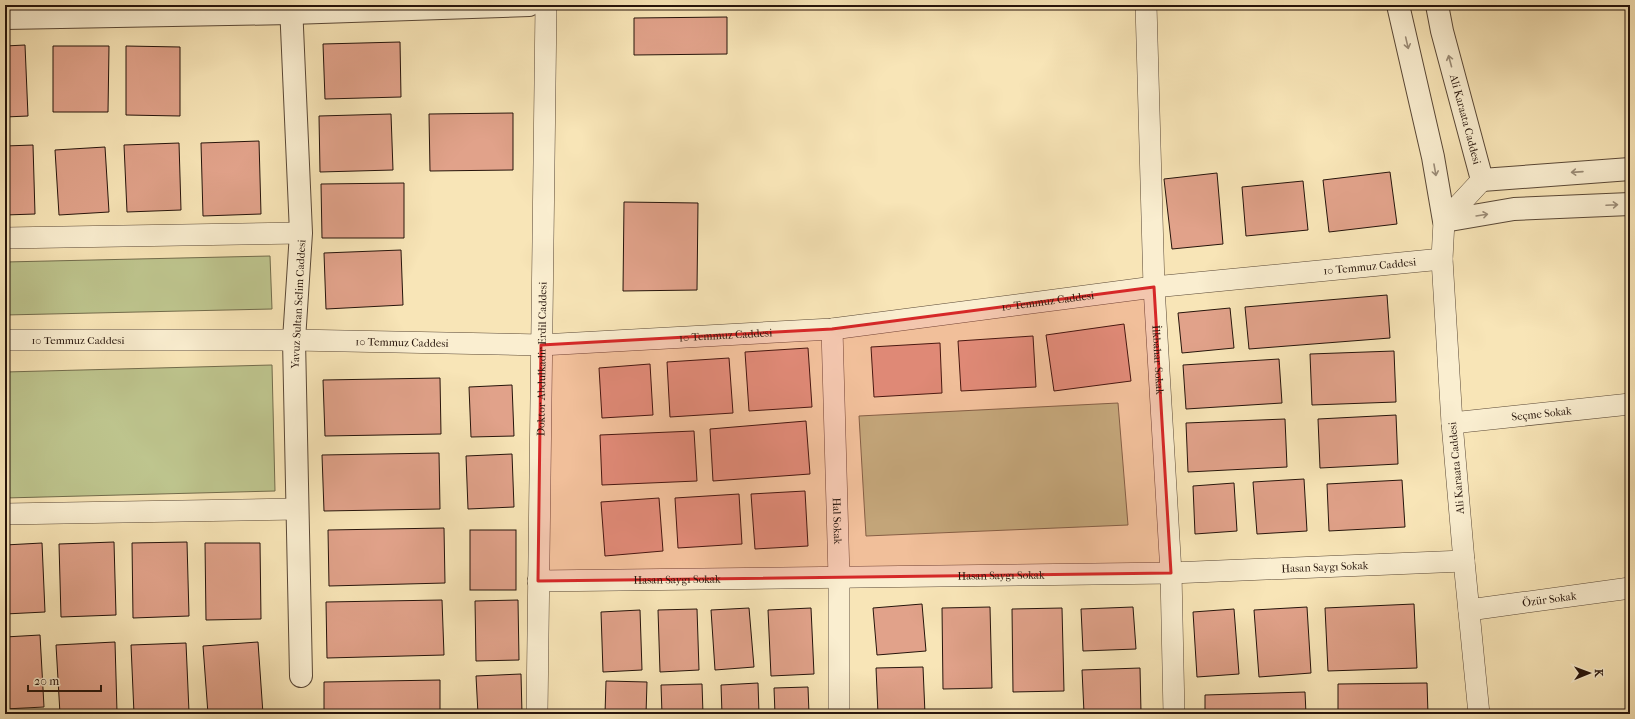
<svg xmlns="http://www.w3.org/2000/svg" width="1635" height="719" viewBox="0 0 1635 719" font-family="'IM FELL French Canon',serif">
<style>
.green{fill:#bec58e;stroke:#726c4c}
.building{fill:#e1a28a;stroke:#26140b}
.lines{fill:none;stroke-linecap:round;stroke-linejoin:round}
.minor-casing{stroke:#5a4836;stroke-width:22}
.tertiary-casing{stroke:#5a4836;stroke-width:24}
.minor{stroke:#faeed0;stroke-width:21}
.tertiary{stroke:#faeed0;stroke-width:22}
.oneway{stroke:#9b8c77}
.marked{fill:#d62828;fill-opacity:0.2;stroke:#d62828;stroke-width:3;stroke-linejoin:round}
.labels{text-anchor:middle;stroke-width:3;stroke-linejoin:round;paint-order:stroke}
.street-label{font-size:11px;fill:#26140b;stroke:#faeed0}
</style>
<rect width="100%" height="100%" fill="#f8e5b7"/>
<filter id="stains"><feTurbulence type="fractalNoise" baseFrequency=".005" numOctaves="4"/><feColorMatrix values="0 0 0 0 .2 0 0 0 0 .09 0 0 0 0 .02 0 0 0 .5 -.17"/></filter>
<radialGradient id="worn" r=".72"><stop offset=".6" stop-color="#630" stop-opacity="0"/><stop offset="1" stop-color="#630" stop-opacity=".3"/></radialGradient>
<g class="green">
<polygon points="270,256 272,309 5,315 5,262"/>
<polygon points="272,365 275,491 5,498 5,372"/>
<polygon points="1118,403 1128,525 866,536 859,416"/>
</g>
<g class="building">
<polygon points="727,17 727,54 634,55 634,18"/>
<polygon points="400,42 401,97 325,99 323,44"/>
<polygon points="25,45 28,116 5,117 5,46"/>
<polygon points="53,46 109,46 108,112 53,112"/>
<polygon points="126,46 180,47 180,116 126,115"/>
<polygon points="513,113 513,170 430,171 429,114"/>
<polygon points="391,114 393,170 320,172 319,116"/>
<polygon points="259,141 261,214 203,216 201,143"/>
<polygon points="179,143 181,210 127,212 124,145"/>
<polygon points="33,145 35,214 5,215 5,146"/>
<polygon points="105,147 109,212 59,215 55,150"/>
<polygon points="1390,172 1397,224 1329,232 1323,180"/>
<polygon points="1217,173 1223,244 1172,249 1164,179"/>
<polygon points="1303,181 1308,230 1246,236 1242,187"/>
<polygon points="404,183 404,238 322,238 321,184"/>
<polygon points="624,202 698,203 697,290 623,291"/>
<polygon points="401,250 403,305 326,309 324,253"/>
<polygon points="1387,295 1390,338 1249,349 1245,307"/>
<polygon points="1230,308 1234,348 1182,353 1178,313"/>
<polygon points="1124,324 1131,381 1054,391 1046,335"/>
<polygon points="1033,336 1036,387 961,391 958,341"/>
<polygon points="940,343 942,393 874,397 871,347"/>
<polygon points="808,348 812,407 749,411 745,352"/>
<polygon points="1394,351 1396,402 1312,405 1310,354"/>
<polygon points="729,358 733,413 670,417 667,362"/>
<polygon points="1279,359 1282,403 1186,409 1183,365"/>
<polygon points="650,364 653,415 602,418 599,368"/>
<polygon points="440,378 441,434 325,436 323,380"/>
<polygon points="512,385 514,436 471,437 469,387"/>
<polygon points="1396,415 1398,464 1320,468 1318,419"/>
<polygon points="1285,419 1287,467 1188,472 1186,423"/>
<polygon points="806,421 810,474 713,481 710,429"/>
<polygon points="694,431 697,481 602,485 600,435"/>
<polygon points="439,453 440,509 324,511 322,455"/>
<polygon points="512,454 514,507 468,509 466,456"/>
<polygon points="1304,479 1307,531 1257,534 1253,482"/>
<polygon points="1402,480 1405,527 1329,531 1327,484"/>
<polygon points="1234,483 1237,531 1195,534 1193,486"/>
<polygon points="805,491 808,546 755,549 751,494"/>
<polygon points="739,494 742,544 678,548 675,498"/>
<polygon points="659,498 663,551 605,556 601,502"/>
<polygon points="444,528 445,583 329,586 328,530"/>
<rect x="470" y="530" width="46" height="60"/>
<polygon points="114,542 116,615 61,617 59,544"/>
<polygon points="187,542 189,616 133,618 132,543"/>
<polygon points="42,543 45,612 5,614 5,545"/>
<polygon points="205,543 260,543 261,619 206,620"/>
<polygon points="442,600 444,655 327,658 326,602"/>
<polygon points="518,600 519,660 476,661 475,601"/>
<polygon points="922,604 926,651 877,655 873,608"/>
<polygon points="1414,604 1417,668 1328,671 1325,608"/>
<polygon points="990,607 992,688 943,689 942,608"/>
<polygon points="1133,607 1136,649 1083,651 1081,609"/>
<polygon points="1307,607 1311,673 1259,677 1254,610"/>
<polygon points="749,608 754,667 715,670 711,610"/>
<polygon points="811,608 814,674 771,676 768,610"/>
<polygon points="1062,608 1064,691 1013,692 1012,609"/>
<polygon points="697,609 699,670 660,672 658,610"/>
<polygon points="1234,609 1239,674 1197,677 1193,612"/>
<polygon points="640,610 642,670 603,672 601,612"/>
<polygon points="40,635 44,707 5,709 5,637"/>
<polygon points="115,642 117,712 60,714 56,645"/>
<polygon points="258,642 263,714 208,714 203,646"/>
<polygon points="186,643 189,712 134,714 131,645"/>
<polygon points="923,667 925,714 878,714 876,668"/>
<polygon points="1140,668 1141,712 1084,713 1082,670"/>
<polygon points="521,674 522,714 478,714 476,676"/>
<polygon points="440,680 440,714 324,714 324,682"/>
<polygon points="606,681 647,682 646,714 605,714"/>
<polygon points="758,683 759,714 722,714 721,685"/>
<polygon points="1427,683 1428,714 1338,714 1338,684"/>
<polygon points="702,684 703,714 662,714 661,685"/>
<polygon points="808,687 809,714 775,714 774,688"/>
<polygon points="1305,692 1306,714 1205,714 1205,695"/>
<polygon points="1065,713 1065,714 1022,714"/>
</g>
<g class="lines">
<defs>
<g id="minor">
<path id="s1" d="M 1146,5 L 1154,287 L 1171,573 L 1174,714"/>
<polyline points="5,238 301,233"/>
<path id="s2" d="M 832,329 L 839,577 L 839,714"/>
<path id="s3" d="M 5,340 L 294,340 L 541,345 L 832,329 L 1154,287 L 1442,259"/>
<path id="s4" d="M 1452,423 L 1630,404"/>
<polyline points="5,514 297,509"/>
<path id="s5" d="M 538,581 L 1171,573 L 1464,561"/>
<path id="s6" d="M 1469,610 L 1630,588"/>
<path id="s7" d="M 537,714 L 546,5"/>
<polyline points="1479,714 1464,561 1452,423 1442,259 1444,221 1482,180"/>
</g>
<g id="tertiary">
<polyline points="291,5 301,233 294,340 301,676"/>
<polyline points="1398,5 1433,157 1444,221 1514,209 1630,204"/>
<path id="s8" d="M 1437,5 L 1442,31 L 1482,180 L 1630,169"/>
<polyline points="5,18 291,13 529,5"/>
</g>
</defs>
<use href="#minor" class="minor-casing"/>
<use href="#tertiary" class="tertiary-casing"/>
<use href="#minor" class="minor"/>
<use href="#tertiary" class="tertiary"/>
</g>
<defs><path id="oneway-shaft" d="M-6 0H5M1.5-3L5.5 0L1.5 3" fill="none" stroke-width="1.6" stroke-linecap="round" stroke-linejoin="round"/></defs>
<g class="oneway">
<use href="#oneway-shaft" transform="translate(1407 43) rotate(77)"/>
<use href="#oneway-shaft" transform="translate(1450 61) rotate(-105)"/>
<use href="#oneway-shaft" transform="translate(1435 170) rotate(80)"/>
<use href="#oneway-shaft" transform="translate(1577 172) rotate(176)"/>
<use href="#oneway-shaft" transform="translate(1612 205) rotate(-3)"/>
<use href="#oneway-shaft" transform="translate(1482 215) rotate(-9)"/>
</g>
<path class="marked" d="M 1154,287 L 1171,573 L 538,581 L 541,345 L 832,329 Z"/>
<g class="labels">
<g class="street-label">
<text dy="4" stroke="none"><textPath href="#s8" startOffset="118">Ali Karaata Caddesi</textPath></text>
<text dy="4" stroke="none"><textPath href="#s3" startOffset="1369">10 Temmuz Caddesi</textPath></text>
<text dy="4" stroke="none"><textPath href="#s3" startOffset="1045">10 Temmuz Caddesi</textPath></text>
<text transform="translate(298 304) rotate(-87)" y="4">Yavuz Sultan Selim Caddesi</text>
<text dy="4" stroke="none"><textPath href="#s3" startOffset="721">10 Temmuz Caddesi</textPath></text>
<text dy="4" stroke="none"><textPath href="#s3" startOffset="73">10 Temmuz Caddesi</textPath></text>
<text dy="4" stroke="none"><textPath href="#s3" startOffset="397">10 Temmuz Caddesi</textPath></text>
<text dy="4" stroke="none"><textPath href="#s7" startOffset="355">Doktor Abdulkadir Erdil Caddesi</textPath></text>
<text dy="4" stroke="none"><textPath href="#s1" startOffset="355">İlkbahar Sokak</textPath></text>
<text dy="4" stroke="none"><textPath href="#s4" startOffset="90">Seçme Sokak</textPath></text>
<text transform="translate(1456 468) rotate(-95)" y="4">Ali Karaata Caddesi</text>
<text dy="4" stroke="none"><textPath href="#s2" startOffset="192">Hal Sokak</textPath></text>
<text dy="4" stroke="none"><textPath href="#s5" startOffset="787">Hasan Saygı Sokak</textPath></text>
<text dy="4" stroke="none"><textPath href="#s5" startOffset="463">Hasan Saygı Sokak</textPath></text>
<text dy="4" stroke="none"><textPath href="#s5" startOffset="139">Hasan Saygı Sokak</textPath></text>
<text dy="4" stroke="none"><textPath href="#s6" startOffset="81">Özür Sokak</textPath></text>
</g>
</g>
<rect width="1635" height="719" fill="none" stroke="#f8e5b7" stroke-width="20"/>
<rect x="6" y="6" width="1623" height="707" fill="none" stroke="#26140b" stroke-width="2"/>
<rect x="10" y="10" width="1615" height="699" fill="none" stroke="#26140b"/>
<g transform="translate(1589 673) rotate(89)" stroke="#faeed0" stroke-width="3" paint-order="stroke">
<path d="M0-3L7 15L0 10L-7 15Z" fill="#26140b"/>
<text y="-6" font-size="11" font-weight="bold" text-anchor="middle" fill="#26140b">K</text>
</g>
<path d="M28 685v6h73v-6" fill="none" stroke="#26140b" stroke-width="2"/>
<text x="34" y="685" font-size="12" fill="#26140b" stroke="#faeed0" stroke-width="3" paint-order="stroke">20 m</text>
<rect width="100%" height="100%" filter="url(#stains)"/>
<rect width="100%" height="100%" fill="url(#worn)"/>
</svg>
